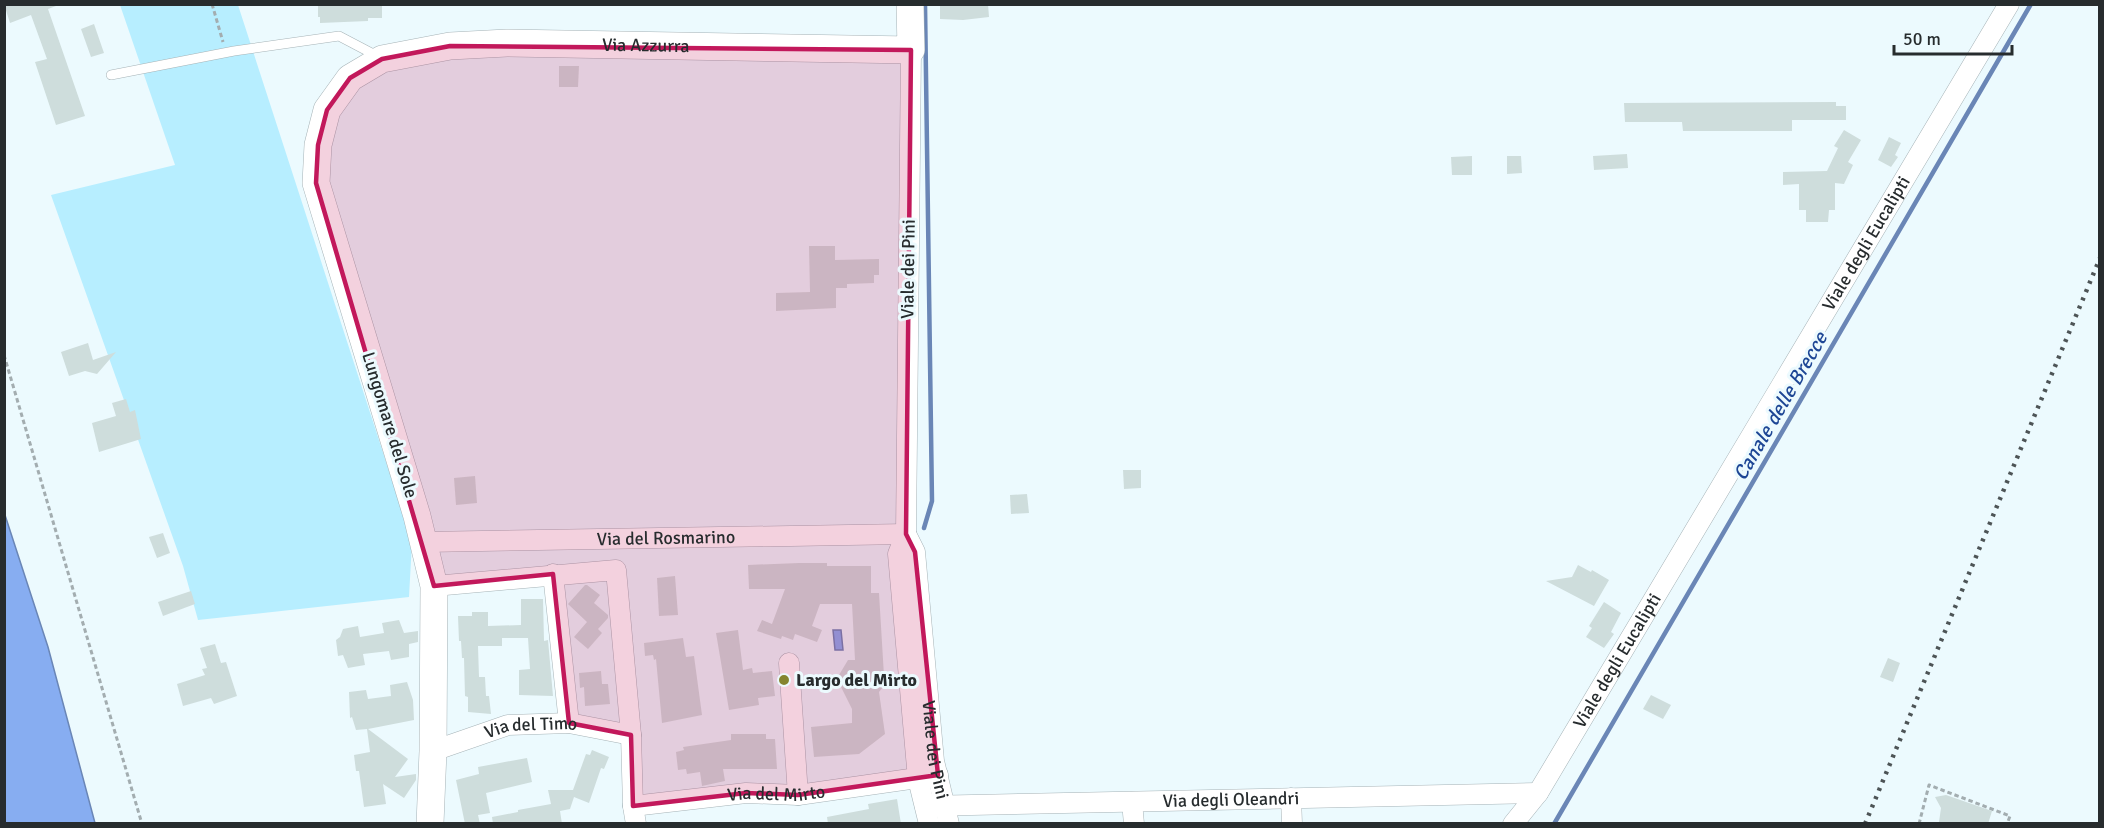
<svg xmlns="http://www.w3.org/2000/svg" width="2104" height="828" viewBox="0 0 2104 828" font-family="Signika,sans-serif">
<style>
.green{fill:#b7eeff}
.water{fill:#87adf1;stroke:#6a86b6;stroke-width:1.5}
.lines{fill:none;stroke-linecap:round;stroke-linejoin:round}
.stream{stroke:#6a86b6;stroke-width:4.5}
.building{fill:#cedddc}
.lane-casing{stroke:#a6b3b7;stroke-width:10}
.street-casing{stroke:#a6b3b7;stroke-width:21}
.secondary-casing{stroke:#a6b3b7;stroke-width:28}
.path{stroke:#a3adb0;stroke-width:3;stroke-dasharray:4.5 3;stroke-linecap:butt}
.lane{stroke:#fff;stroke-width:9}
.street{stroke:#fff;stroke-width:20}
.secondary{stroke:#fff;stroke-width:27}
.rail{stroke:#4d5456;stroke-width:4.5;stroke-dasharray:3 6;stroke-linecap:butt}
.marked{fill:#c2185b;fill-opacity:0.2;stroke:#c2185b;stroke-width:4.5;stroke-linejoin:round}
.poi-dot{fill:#85852f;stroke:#ecfafe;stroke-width:2}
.labels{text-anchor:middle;stroke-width:6;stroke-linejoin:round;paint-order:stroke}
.street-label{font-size:18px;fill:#272c2e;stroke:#ecfafe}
.poi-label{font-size:18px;font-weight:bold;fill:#272c2e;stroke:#ecfafe;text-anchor:start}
.water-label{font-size:20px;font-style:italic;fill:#1d4695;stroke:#ecfafe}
</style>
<rect width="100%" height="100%" fill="#ecfafe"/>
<polygon class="green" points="120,5 238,5 412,542 409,597 198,620 183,566 51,195 175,165"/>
<g class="water">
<polygon points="4,512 48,647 95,823 5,823"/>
<polygon points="833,630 841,630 843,650 835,650"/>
</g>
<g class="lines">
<g class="stream">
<polyline points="924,528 932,501 925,4"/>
<polyline points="1554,824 2031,4"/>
</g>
</g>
<g class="building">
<polygon points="4,4 56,4 56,6 48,9 85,116 56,125 35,62 47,59 31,15 10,23"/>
<polygon points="318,4 382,4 382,18 368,18 368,21 320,23 320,17 318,17"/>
<polygon points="940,4 988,4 989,17 963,20 940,19"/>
<polygon points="94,24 104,53 91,57 81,29"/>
<polygon points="559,66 579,66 578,87 559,87"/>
<polygon points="1836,102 1836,106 1846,106 1846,120 1792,120 1792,131 1683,131 1682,122 1625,122 1624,103"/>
<polygon points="1844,130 1861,140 1848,162 1853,165 1844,184 1835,183 1835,210 1829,210 1828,222 1806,222 1806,210 1799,210 1799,184 1783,185 1783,172 1827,171 1838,148 1834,146"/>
<polygon points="1889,137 1901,143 1895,155 1898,157 1891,167 1878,160"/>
<polygon points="1627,154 1628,168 1594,170 1593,156"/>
<polygon points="1472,156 1472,175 1452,175 1451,157"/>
<polygon points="1507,156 1521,156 1522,173 1507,174"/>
<polygon points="809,246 835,246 835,260 879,259 879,275 874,275 874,283 847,284 847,288 836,288 836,308 776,311 776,293 810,292"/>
<polygon points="88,343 93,360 116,352 97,374 85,371 69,376 61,352"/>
<polygon points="126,399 130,412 135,410 141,439 99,452 92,423 116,416 112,403"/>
<polygon points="1123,470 1141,470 1141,488 1124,489"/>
<polygon points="475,476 477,503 456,505 454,478"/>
<polygon points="1027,494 1029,513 1011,514 1010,495"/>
<polygon points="163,533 170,553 157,558 149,537"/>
<polygon points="799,563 827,563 827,566 871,566 871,593 879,593 884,676 888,681 879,692 885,734 859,754 814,757 811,727 852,723 852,709 839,683 839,675 848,660 855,660 852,604 820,604 812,626 822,630 817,642 795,634 793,640 782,636 781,639 757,631 762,620 772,624 785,589 749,589 748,565"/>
<polygon points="1578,565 1591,572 1592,570 1609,580 1594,606 1546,581 1572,577"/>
<polygon points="675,576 678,615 659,616 657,578"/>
<polygon points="585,585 587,585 600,595 594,603 608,615 608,618 598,629 602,633 588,649 574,637 587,622 568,604"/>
<polygon points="191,591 195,604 163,616 158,602"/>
<polygon points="521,599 543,599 544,641 548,640 553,696 519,695 519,670 530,669 528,638 502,638 502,646 478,646 479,677 485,677 486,696 489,696 491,714 468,712 468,697 465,696 464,658 462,658 461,641 459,641 458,616 472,616 472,612 488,612 488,626 521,625"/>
<polygon points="1604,602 1621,613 1611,632 1614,634 1604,648 1586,637 1592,628 1589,626"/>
<polygon points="399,620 404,633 418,631 418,642 409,644 409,657 391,660 389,651 363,654 365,665 348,668 343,655 338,656 336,640 340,637 343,629 358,626 360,637 384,633 382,623"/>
<polygon points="738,630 743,670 752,668 753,673 772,671 775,696 758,698 759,705 729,710 716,633"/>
<polygon points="683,638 686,657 694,656 702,715 662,723 656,659 654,660 653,655 645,656 644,643"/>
<polygon points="215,644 221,663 226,662 237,696 214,704 211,698 183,706 177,684 205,675 202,669 207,668 200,648"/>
<polygon points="1888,658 1900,663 1893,682 1880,677"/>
<polygon points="601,671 602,684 608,684 610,704 585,706 584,687 580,688 579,673"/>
<polygon points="407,682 413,700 414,720 368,729 408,759 395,777 416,774 416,780 404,798 383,784 386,804 364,807 359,771 356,771 354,755 370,752 367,729 356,730 352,717 350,718 349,692 366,690 368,699 391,696 390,685"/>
<polygon points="1651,695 1671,705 1663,719 1643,709"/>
<polygon points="731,734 766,734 766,739 775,739 777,769 723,769 725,781 702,786 700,772 687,774 686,769 678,770 676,752 684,750 683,747 731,740"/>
<polygon points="592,750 609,757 604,769 601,768 589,803 574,797 570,809 560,811 562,824 493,824 492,817 518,812 518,810 551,804 548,790 573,790 586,754 590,755"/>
<polygon points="527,758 532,782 486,793 490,813 478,815 480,824 465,824 456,780 479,774 478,767"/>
<polygon points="1946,795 1992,811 1988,824 1944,824 1939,822 1941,808 1935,797"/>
<polygon points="897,799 901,824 828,824 827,817 869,809 868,804"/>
</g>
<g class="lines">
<defs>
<polyline id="lane" points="111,75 234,51 339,36 379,57"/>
<g id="street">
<polyline points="911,50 906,534 898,554 918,779 929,824"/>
<path id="s1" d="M 906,534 L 915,552 L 934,761 L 949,824"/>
<path id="s2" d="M 424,542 L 906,534"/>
<polyline points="553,574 569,723"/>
<polyline points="434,586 616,570 631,735 633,806 636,824"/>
<polyline points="789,663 798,795"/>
<path id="s3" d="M 433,751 L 508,725 L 569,723 L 631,735"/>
<polyline points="1291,798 1292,824"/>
<polyline points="1132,802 1134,824"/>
<path id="s4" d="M 633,806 L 746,793 L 798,795 L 938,775"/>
<path id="s5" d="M 925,806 L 1538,793"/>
<path id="s6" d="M 1513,824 L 1538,793 L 2009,4"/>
</g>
<g id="secondary">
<path id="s7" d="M 430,824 L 433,751 L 434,586 L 417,516 L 316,183 L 318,145 L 327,110 L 350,78 L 382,59 L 450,46 L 507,43 L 911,50 L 910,4"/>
</g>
</defs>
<use href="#lane" class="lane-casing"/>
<use href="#street" class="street-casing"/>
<use href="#secondary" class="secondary-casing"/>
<g class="path">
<polyline points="212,4 223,42"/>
<polyline points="4,355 142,824"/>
<polyline points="1919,824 1929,785 2010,816 2007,824"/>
</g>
<use href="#lane" class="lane"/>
<use href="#street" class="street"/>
<use href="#secondary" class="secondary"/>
<polyline class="rail" points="1865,824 2100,258"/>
</g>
<path class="marked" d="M 450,46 L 911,50 L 906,534 L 915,552 L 938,775 L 798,795 L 746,793 L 633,806 L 631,735 L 569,723 L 553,574 L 434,586 L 316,183 L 318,145 L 327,110 L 350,78 L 382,59 Z"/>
<circle class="poi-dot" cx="784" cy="680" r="6"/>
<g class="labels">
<g class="street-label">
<text dy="6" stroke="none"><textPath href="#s7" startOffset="1074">Via Azzurra</textPath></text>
<text dy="6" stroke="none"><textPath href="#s6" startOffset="680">Viale degli Eucalipti</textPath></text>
<text transform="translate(908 269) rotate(-89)" y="6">Viale dei Pini</text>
<text transform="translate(390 425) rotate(73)" y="6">Lungomare del Sole</text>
<text dy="6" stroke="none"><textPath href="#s2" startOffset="242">Via del Rosmarino</textPath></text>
<text dy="6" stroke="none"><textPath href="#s6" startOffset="194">Viale degli Eucalipti</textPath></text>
<text dy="6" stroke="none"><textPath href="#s3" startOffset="102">Via del Timo</textPath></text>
<text dy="6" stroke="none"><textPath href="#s1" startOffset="219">Viale dei Pini</textPath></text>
<text dy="6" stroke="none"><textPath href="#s4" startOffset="144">Via del Mirto</textPath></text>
<text dy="6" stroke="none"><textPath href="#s5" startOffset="306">Via degli Oleandri</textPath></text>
</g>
<g class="poi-label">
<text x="796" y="686">Largo del Mirto</text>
</g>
<g class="water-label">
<text transform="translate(1780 406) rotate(-60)" y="7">Canale delle Brecce</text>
</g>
</g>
<rect width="2104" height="828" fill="none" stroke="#272c2e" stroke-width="12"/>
<path d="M1894 45v9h118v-9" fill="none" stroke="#272c2e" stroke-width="3"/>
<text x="1903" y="45" font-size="18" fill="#272c2e" stroke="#ecfafe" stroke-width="4.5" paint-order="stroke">50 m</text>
</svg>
